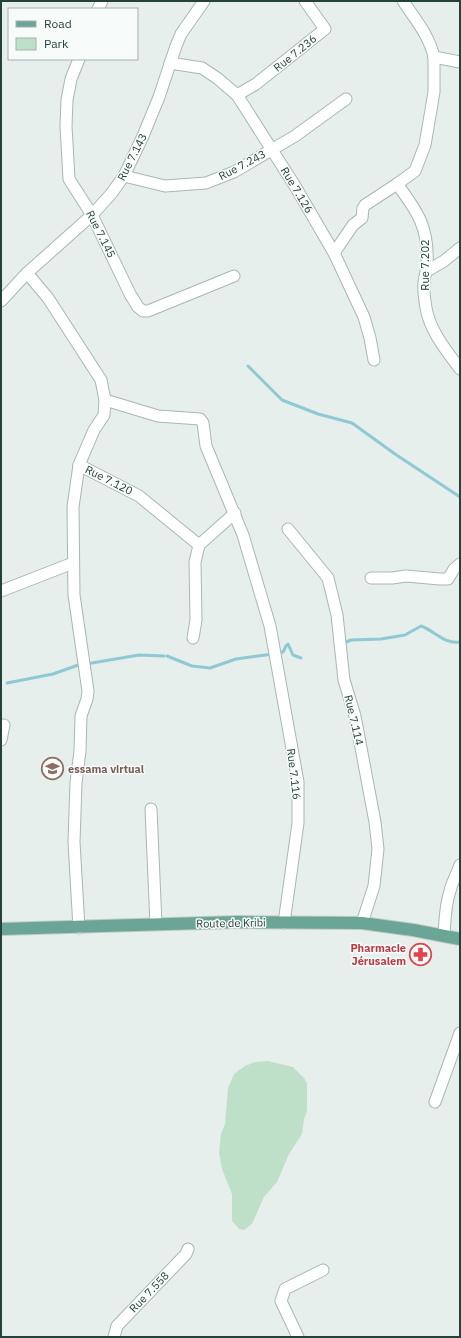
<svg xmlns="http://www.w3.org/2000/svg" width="461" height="1338" viewBox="0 0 461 1338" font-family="'IBM Plex Sans',sans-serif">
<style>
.green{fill:#bfe0c8}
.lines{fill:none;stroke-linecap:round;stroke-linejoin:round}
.stream{stroke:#8ec9d4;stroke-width:3}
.minor-casing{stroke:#a8b8b2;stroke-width:13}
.major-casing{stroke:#c2cac8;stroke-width:14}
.minor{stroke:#fff;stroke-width:11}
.major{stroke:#6aa596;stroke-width:12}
.labels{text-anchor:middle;stroke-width:3;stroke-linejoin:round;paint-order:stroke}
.street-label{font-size:11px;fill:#24423a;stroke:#f7fbf9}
.education-label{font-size:11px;font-weight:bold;fill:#785e54;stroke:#f7fbf9;text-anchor:start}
.health-label{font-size:11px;font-weight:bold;fill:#be3a42;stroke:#f7fbf9;text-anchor:end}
</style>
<rect width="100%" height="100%" fill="#e6efeb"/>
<polygon class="green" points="268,1061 293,1067 304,1078 307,1083 307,1111 304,1119 302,1134 289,1154 277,1182 264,1197 252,1224 244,1230 239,1229 232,1221 232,1194 222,1169 219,1152 221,1134 225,1124 228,1088 234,1074 245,1066 255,1062"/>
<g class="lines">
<g class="stream">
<polyline points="248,366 282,400 318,414 352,423 395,454 460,497"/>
<path d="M 342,645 L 346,642 L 351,640 L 381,639 L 405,635 L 421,626 C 435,631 443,644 460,642"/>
<polyline points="277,653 283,652 286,646 288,644 293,655 301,658"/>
<polyline points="167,656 192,666 210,668 236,659 273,654"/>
<polyline points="86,664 139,655 164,656"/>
<polyline points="7,683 53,674 81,664"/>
</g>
<defs>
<g id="minor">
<path d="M 403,1 C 415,19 429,35 434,57 L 460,62"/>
<polyline points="98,9 102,1"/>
<polyline points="79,59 71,79 67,100 66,126 69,179 92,215 130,294 138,307 143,311 148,311 234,276"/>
<polyline points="170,63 202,68 217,78 237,95 295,186 334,253 364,317 370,338 374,360"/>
<polyline points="237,95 256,84 325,29 305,1"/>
<polyline points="124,176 165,186 206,183 234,172 295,136 346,99"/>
<polyline points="397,184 415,171 425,145 434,92 434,57"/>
<path d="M 334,253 L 353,225 L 362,218 L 363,208 L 365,205 L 397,184 C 418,212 429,228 427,265 C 427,271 424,277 424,283 C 423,290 425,300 426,308 C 430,331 446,350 460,369"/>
<polyline points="427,271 444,261 460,248"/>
<polyline points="27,273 48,298 101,380 105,400 104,415 94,430 79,465 139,496 199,545 235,513"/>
<polyline points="1,301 27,273 92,215 111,194 124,176 143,136 159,97 176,46 181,34 204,1"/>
<polyline points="105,400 158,416 200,419 203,423 206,446 243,535 270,626 298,782 298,823 284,923"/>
<polyline points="288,529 328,578 337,615 344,680 355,716 375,822 378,849 374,886 362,923"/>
<polyline points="371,578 392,578 406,576 440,579 448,579 454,569 460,564"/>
<polyline points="1,591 73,563"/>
<polyline points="193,638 196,620 195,562 199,545"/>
<polyline points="1,740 4,725"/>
<polyline points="151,809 156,924"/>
<polyline points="79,928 74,842 76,783 80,751 81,716 87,699 88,691 74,595 73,507 79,465"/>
<path d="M 444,935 C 445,921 445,905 450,891 C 452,882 457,874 460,865"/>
<polyline points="435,1102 460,1033"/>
<polyline points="114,1337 117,1326 186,1254 188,1249"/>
<polyline points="298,1337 281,1301 285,1289 323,1270"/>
</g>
<polyline id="major" points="1,929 237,922 362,923 413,930 460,939"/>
</defs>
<use href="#minor" class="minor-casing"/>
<use href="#major" class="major-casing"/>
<use href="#minor" class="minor"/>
<use href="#major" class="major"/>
</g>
<defs>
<symbol id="school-ring" viewBox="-11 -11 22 22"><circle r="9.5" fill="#f7fbf9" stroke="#8d6e63" stroke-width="1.5"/><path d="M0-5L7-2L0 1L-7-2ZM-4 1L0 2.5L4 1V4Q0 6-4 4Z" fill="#8d6e63"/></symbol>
<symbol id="pharmacy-ring" viewBox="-11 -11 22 22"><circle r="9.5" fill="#f7fbf9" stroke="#e0444e" stroke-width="1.5"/><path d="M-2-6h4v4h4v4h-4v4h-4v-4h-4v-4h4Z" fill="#e0444e"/></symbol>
</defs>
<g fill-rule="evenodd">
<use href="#school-ring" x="40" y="756" width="25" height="25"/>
<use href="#pharmacy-ring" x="408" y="942" width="25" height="25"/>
</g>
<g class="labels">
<g class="street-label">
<text transform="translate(295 53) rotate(-39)" y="4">Rue 7.236</text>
<text transform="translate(132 157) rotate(-63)" y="4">Rue 7.143</text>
<text transform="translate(242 165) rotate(-28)" y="4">Rue 7.243</text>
<text transform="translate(297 190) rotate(59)" y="4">Rue 7.126</text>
<text transform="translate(101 234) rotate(63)" y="4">Rue 7.145</text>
<text transform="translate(425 265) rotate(-90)" y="4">Rue 7.202</text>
<text transform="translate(109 480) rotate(27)" y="4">Rue 7.120</text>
<text transform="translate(354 720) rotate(77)" y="4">Rue 7.114</text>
<text transform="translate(294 774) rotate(83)" y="4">Rue 7.116</text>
<text transform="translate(231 923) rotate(-1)" y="4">Route de Kribi</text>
<text transform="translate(149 1292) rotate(-46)" y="4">Rue 7.558</text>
</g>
<g class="education-label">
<text x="68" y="773">essama virtual</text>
</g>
<g class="health-label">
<text x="406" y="952">Pharmacie<tspan x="406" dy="13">Jérusalem</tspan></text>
</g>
</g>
<rect width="461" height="1338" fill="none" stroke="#24423a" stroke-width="4"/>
<rect x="8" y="8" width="130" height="52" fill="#f7fbf9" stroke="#a3b1ad"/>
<rect x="16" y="21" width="20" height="6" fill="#6aa596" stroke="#a3b1ad"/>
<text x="44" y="28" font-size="12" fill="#24423a">Road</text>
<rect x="16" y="38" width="20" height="12" fill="#bfe0c8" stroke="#a3b1ad"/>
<text x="44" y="48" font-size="12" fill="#24423a">Park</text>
</svg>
